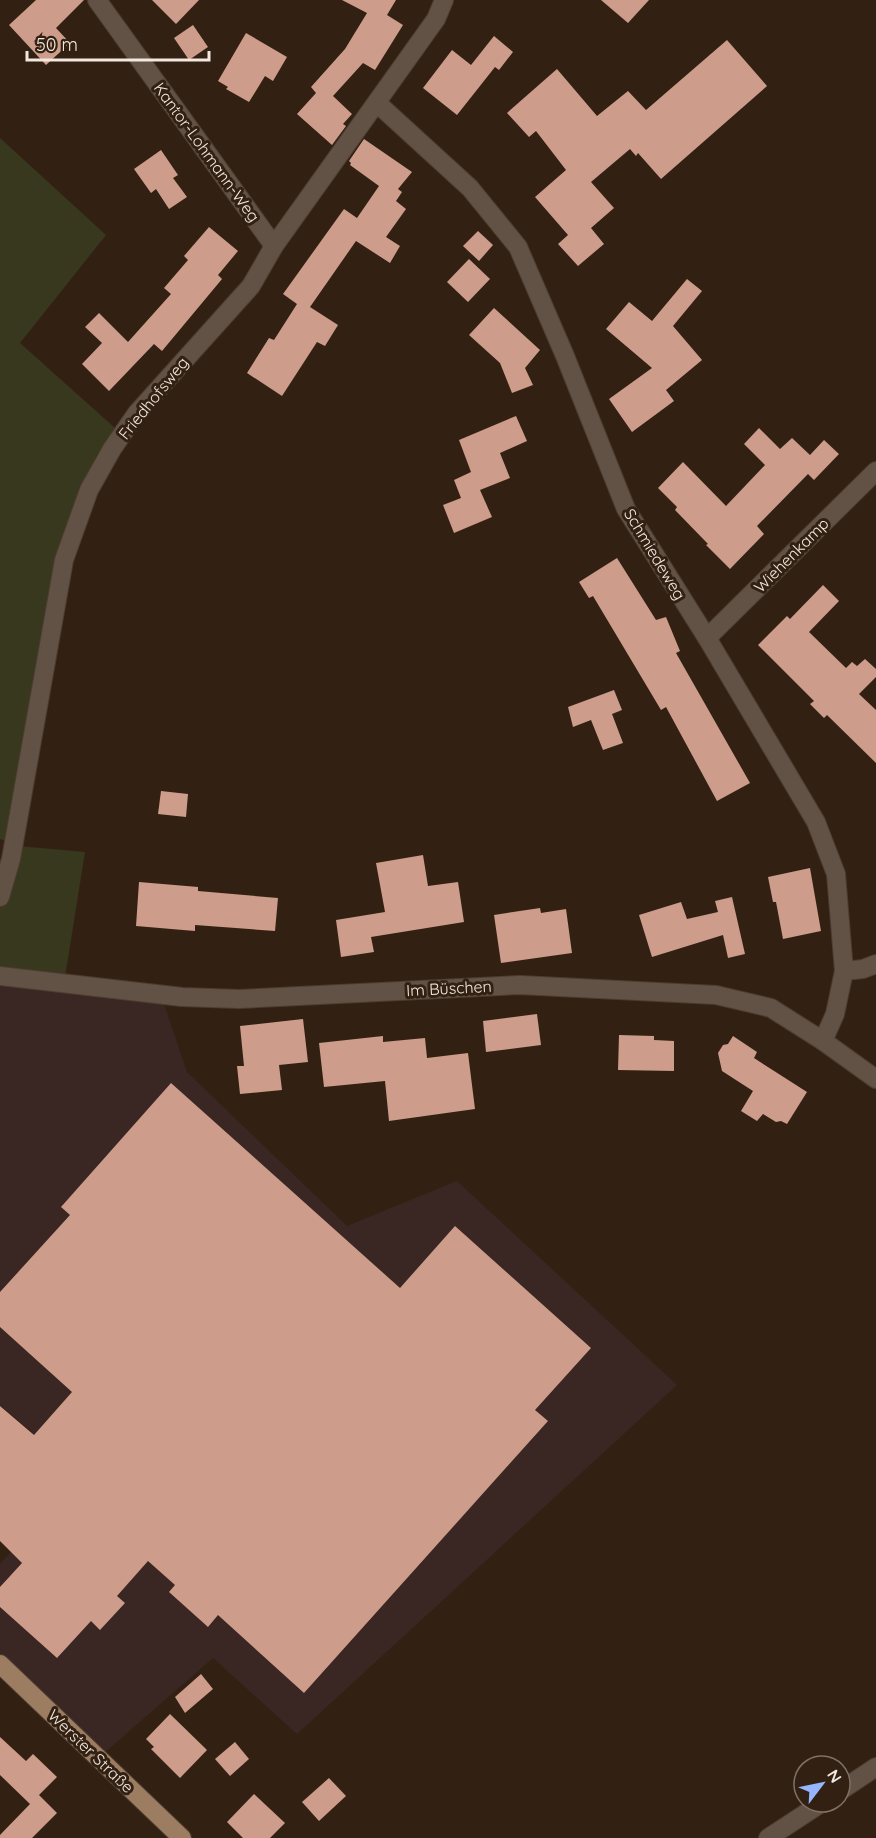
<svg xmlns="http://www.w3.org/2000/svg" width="876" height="1838" viewBox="0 0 876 1838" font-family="Quicksand,sans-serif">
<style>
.industrial{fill:#3a2723}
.green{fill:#37381d}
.building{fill:#cd9c8a}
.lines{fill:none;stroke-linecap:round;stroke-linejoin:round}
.minor-casing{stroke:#4d3d30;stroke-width:20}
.major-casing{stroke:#4d3d30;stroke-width:20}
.minor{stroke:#615245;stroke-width:18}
.major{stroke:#9c7d62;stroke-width:18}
.labels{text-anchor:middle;stroke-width:6;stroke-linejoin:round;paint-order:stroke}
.street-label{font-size:16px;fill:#f3e8df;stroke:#322113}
</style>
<rect width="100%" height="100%" fill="#322113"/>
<polygon class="industrial" points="0,971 163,1001 187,1072 347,1226 457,1181 677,1385 297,1734 213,1658 96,1760 0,1667 0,1564 31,1530 0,1462 32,1432 0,1405"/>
<polygon class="green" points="0,138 106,235 20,343 115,428 97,455 82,487 18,846 85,852 65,977 0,971 0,907 18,846 0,839"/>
<g class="building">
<polygon points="36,0 84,0 56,28 70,43 46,65 9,25"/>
<polygon points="152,0 199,0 176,24"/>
<polygon points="342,0 396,0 387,15 403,25 375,70 363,63 333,96 352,114 343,124 346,126 332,145 297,114 316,93 311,87 345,49 367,13"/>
<polygon points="601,0 649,0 628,23"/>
<polygon points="193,25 208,47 189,60 174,38"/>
<polygon points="246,33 287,57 273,81 265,76 249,102 226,89 228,87 218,81"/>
<polygon points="494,36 513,52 499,70 495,67 457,115 423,88 452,50 471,65"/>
<polygon points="727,40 767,86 661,179 638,153 636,156 630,149 591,182 614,208 591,228 604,244 578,266 558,244 568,235 535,197 566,170 536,131 529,137 507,113 557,69 597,116 628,91 646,110"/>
<polygon points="364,139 412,172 398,189 402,192 396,201 406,209 386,237 400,246 390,263 356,241 310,307 338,325 325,346 317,342 282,396 247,373 269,338 274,340 297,304 283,294 344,209 357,218 379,186 350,165 351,163 349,161"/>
<polygon points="161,150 178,175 173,178 187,197 169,209 156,189 151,193 134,169"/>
<polygon points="209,227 238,251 218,275 222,279 162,351 154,344 109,391 82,364 102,343 85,327 99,313 128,342 171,294 164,288 188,260 184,256"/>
<polygon points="478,231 493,245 479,261 463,246"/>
<polygon points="469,259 490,279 468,302 447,282"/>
<polygon points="687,279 702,291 673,326 702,360 666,390 674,401 632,432 609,399 652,368 606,329 629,302 652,321"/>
<polygon points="494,308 540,350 525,368 533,385 512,393 500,363 469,335"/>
<polygon points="516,416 527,441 500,453 510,478 480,490 492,517 454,533 443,505 461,498 454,480 471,472 459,440"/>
<polygon points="759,428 780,449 792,438 810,455 824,440 839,454 814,480 808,474 757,526 764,534 730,569 706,545 708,544 675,510 677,507 658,488 683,462 726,506 765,465 744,444"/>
<polygon points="617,558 656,620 666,617 680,651 676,653 750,783 717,801 666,707 661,710 593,596 589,598 579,582"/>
<polygon points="823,585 839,601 809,632 846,668 852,662 857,666 865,659 876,669 876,677 859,694 876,710 876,763 827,715 824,718 810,704 814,701 758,645 787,616 790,619"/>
<polygon points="614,690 622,710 612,714 623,743 603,750 591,720 573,727 568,707"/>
<polygon points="161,791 188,794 186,817 158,814"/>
<polygon points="423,855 428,886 458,882 464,922 371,937 374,952 341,957 336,920 385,912 376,863"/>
<polygon points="810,868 821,931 783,939 776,902 773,902 768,877"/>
<polygon points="139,882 198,887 198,891 278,898 275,931 195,925 195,931 136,926"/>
<polygon points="732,897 745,954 728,958 723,935 652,957 639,915 681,902 687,919 718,912 715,901"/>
<polygon points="540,908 541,913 566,909 572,953 501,963 494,915"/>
<polygon points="537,1014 541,1045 486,1052 483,1021"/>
<polygon points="303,1019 308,1062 279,1065 282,1090 240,1094 237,1066 244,1066 240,1026"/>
<polygon points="619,1035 654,1036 654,1040 674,1041 674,1071 618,1070"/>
<polygon points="383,1036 383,1042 425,1038 427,1058 468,1053 475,1109 389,1121 385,1081 324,1087 319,1043"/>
<polygon points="733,1036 757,1052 754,1058 807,1092 787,1124 781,1121 776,1122 763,1114 757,1121 741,1111 753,1091 722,1071 718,1053 723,1045 728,1044"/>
<polygon points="171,1083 400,1288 455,1226 591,1348 535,1410 548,1421 304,1693 218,1615 208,1627 169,1592 175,1585 148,1561 117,1596 125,1603 100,1630 91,1621 57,1658 0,1607 0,1587 22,1563 0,1541 0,1406 34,1435 72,1392 0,1327 0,1292 70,1215 61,1207"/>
<polygon points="201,1674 213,1689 185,1713 175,1697"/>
<polygon points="170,1714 207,1750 180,1778 151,1749 154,1747 146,1739"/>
<polygon points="0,1737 26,1761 33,1754 57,1777 39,1795 57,1813 32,1838 0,1838 0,1835 30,1804 0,1775"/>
<polygon points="235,1742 249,1759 230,1776 215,1759"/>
<polygon points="329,1778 346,1796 319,1821 302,1802"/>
<polygon points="254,1794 285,1823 270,1838 243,1838 227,1822"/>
</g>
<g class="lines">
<defs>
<g id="minor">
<polyline points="97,0 274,246"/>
<polyline points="377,103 470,188 518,247 565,356 626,509 707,638 816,822 836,874 844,971 835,1014 823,1041"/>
<polyline points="707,638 876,471"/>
<polyline points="0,897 11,859 64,560 89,490 112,449 137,413 251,286 274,246 436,19 444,0"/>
<polyline points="844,971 863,969 876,964"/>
<polyline points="0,976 182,997 239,999 520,985 716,995 771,1008 823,1041 876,1079"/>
<polyline points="840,1791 876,1767"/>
<polyline points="768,1838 823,1802"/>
</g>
<polyline id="major" points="0,1664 182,1838"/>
</defs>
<use href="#minor" class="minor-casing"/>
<use href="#major" class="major-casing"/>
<use href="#minor" class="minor"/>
<use href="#major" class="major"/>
</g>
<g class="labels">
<g class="street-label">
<text transform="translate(207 152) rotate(54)" y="6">Kantor-Lohmann-Weg</text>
<text transform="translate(153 398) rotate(-51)" y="6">Friedhofsweg</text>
<text transform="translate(655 554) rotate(59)" y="6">Schmiedeweg</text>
<text transform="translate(791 555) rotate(-45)" y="6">Wiehenkamp</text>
<text transform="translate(449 988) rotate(-3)" y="6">Im Büschen</text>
<text transform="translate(91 1751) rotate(44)" y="6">Werster Straße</text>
</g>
</g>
<g transform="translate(822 1784) rotate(58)"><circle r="28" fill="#322113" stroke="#7f7165" stroke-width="1.5"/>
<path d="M0-4.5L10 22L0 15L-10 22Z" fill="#95b6fd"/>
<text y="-9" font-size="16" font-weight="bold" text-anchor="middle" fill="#f3e8df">N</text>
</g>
<path d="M27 51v9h182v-9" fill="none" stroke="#f3e8df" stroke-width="3"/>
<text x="36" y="51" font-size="18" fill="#f3e8df" stroke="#322113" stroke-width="4.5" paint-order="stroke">50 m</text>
</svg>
